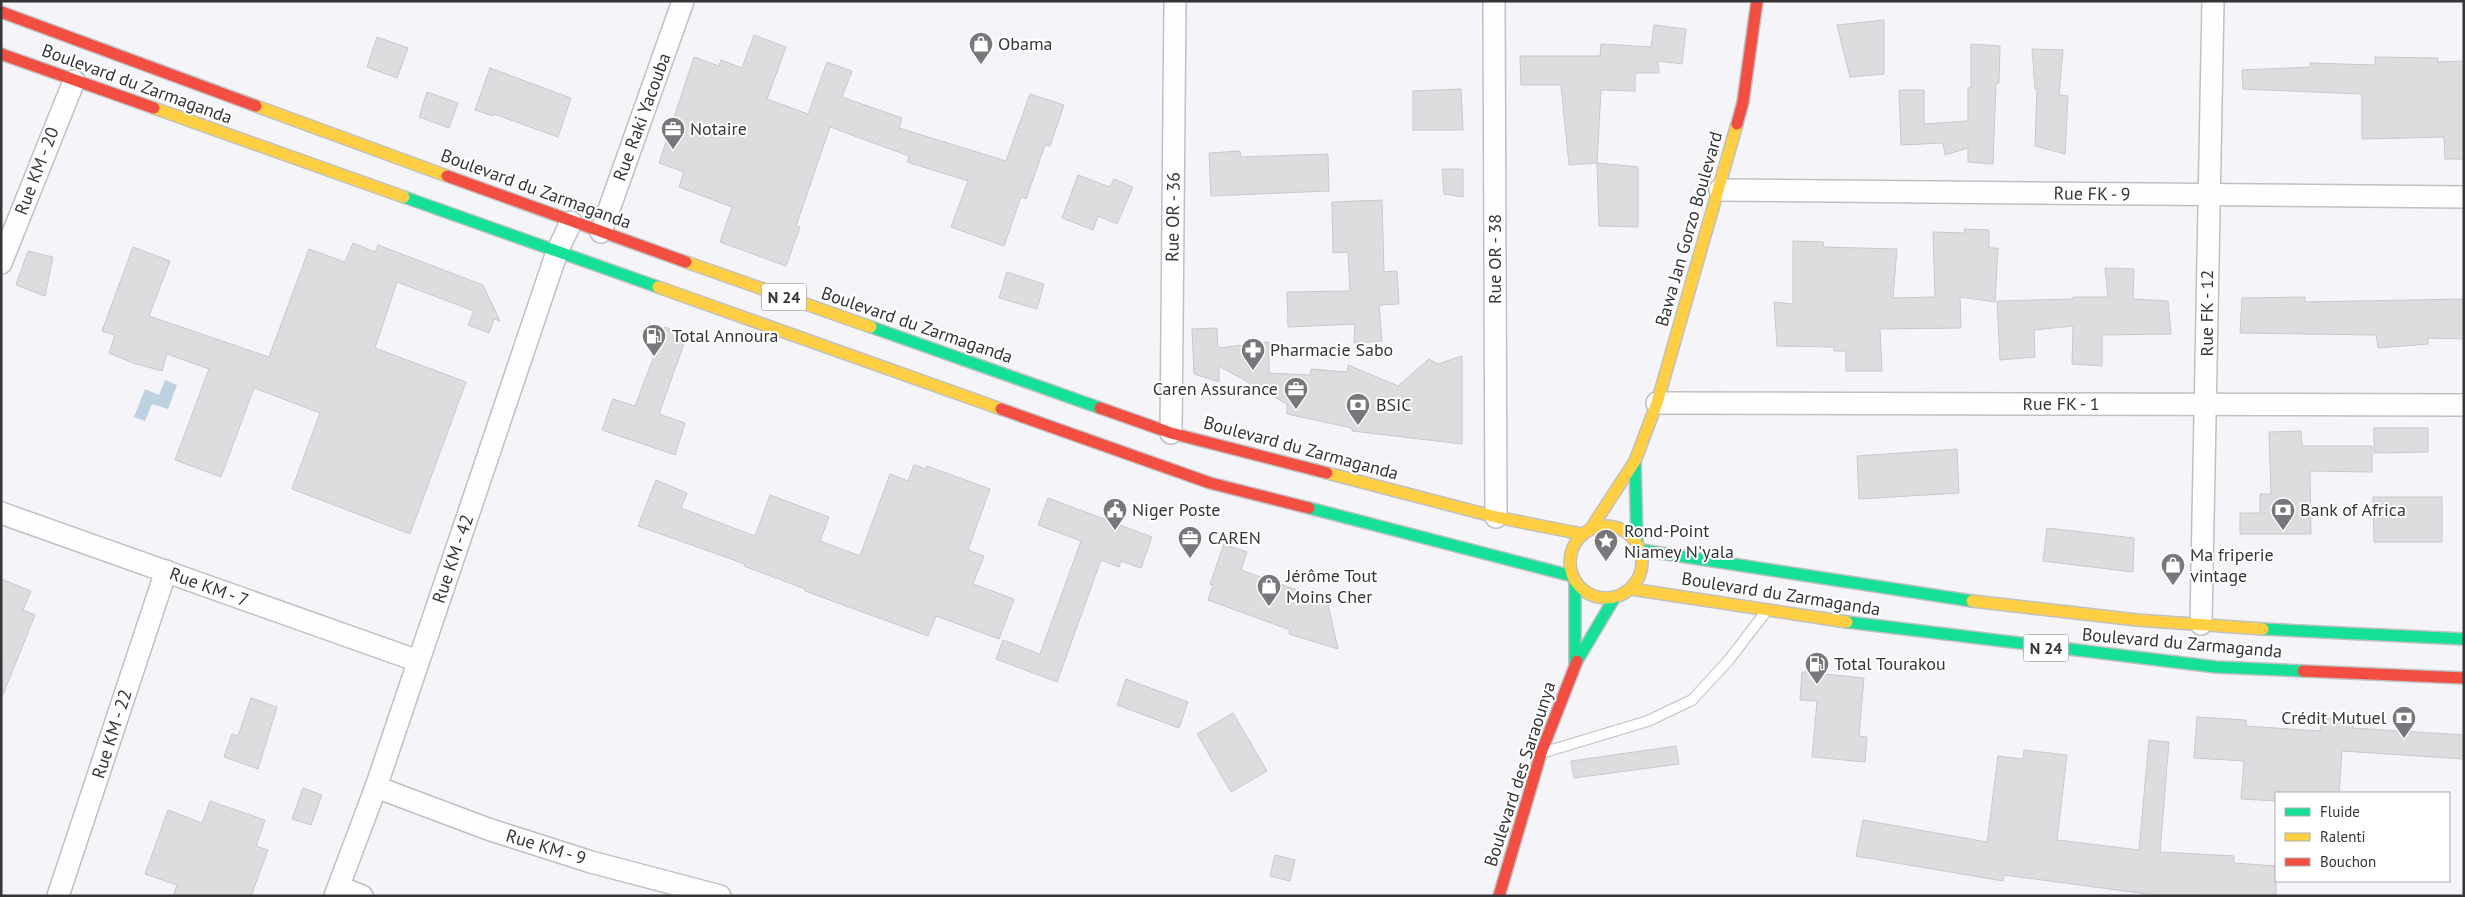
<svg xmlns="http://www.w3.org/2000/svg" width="2465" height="897" viewBox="0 0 2465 897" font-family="'PT Sans',sans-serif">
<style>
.water{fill:#bdd1e0}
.building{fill:#dddde0;stroke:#c9c8cb}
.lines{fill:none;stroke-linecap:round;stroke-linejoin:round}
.lane-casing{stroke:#c0c0c3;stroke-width:12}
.street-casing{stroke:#c0c0c3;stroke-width:24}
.fast-casing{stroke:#c0c0c3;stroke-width:14}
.slow-casing{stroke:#c0c0c3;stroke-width:14}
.jam-casing{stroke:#c0c0c3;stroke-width:14}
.lane{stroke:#fefefe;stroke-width:10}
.street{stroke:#fefefe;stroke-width:21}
.fast{stroke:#16e098;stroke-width:11}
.slow{stroke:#ffcf43;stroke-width:11}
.jam{stroke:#f24e42;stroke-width:11}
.labels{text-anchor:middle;stroke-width:4;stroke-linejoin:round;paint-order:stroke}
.shield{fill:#fff;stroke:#727274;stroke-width:1}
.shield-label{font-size:16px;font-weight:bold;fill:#353538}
.poi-label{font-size:18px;fill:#353538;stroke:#fff;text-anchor:start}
.street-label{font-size:18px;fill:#353538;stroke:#fff}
</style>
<rect width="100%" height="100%" fill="#f5f5f9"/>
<polygon class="water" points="165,380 177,385 168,409 152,404 145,421 134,417 145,389 159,395"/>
<g class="building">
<polygon points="1884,20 1884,74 1850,77 1837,25"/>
<polygon points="1654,25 1686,29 1682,64 1658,61 1659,73 1635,73 1635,91 1601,90 1597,163 1569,165 1561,85 1521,85 1520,56 1600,56 1601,44 1651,47"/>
<polygon points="754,35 786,47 767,99 808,114 827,62 852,71 842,97 902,118 899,128 1006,161 1030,94 1064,105 1050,146 1045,145 1026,199 1021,197 1004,246 951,227 968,181 907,162 909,156 830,127 796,226 800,227 786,266 720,242 732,207 679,187 684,172 659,163 694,57 719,66 721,60 742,68"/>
<polygon points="377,37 408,48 397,78 367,67"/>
<polygon points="1971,44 2000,46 1999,83 1996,83 1993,164 1968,162 1968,148 1945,155 1943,143 1901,145 1899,90 1924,90 1924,124 1968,121 1968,88 1971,88"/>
<polygon points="2032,49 2063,50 2059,95 2068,96 2065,154 2035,146 2037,89 2035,89"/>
<polygon points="2375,57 2438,58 2438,62 2464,61 2464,159 2445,159 2444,137 2362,139 2362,94 2243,89 2242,70 2310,67 2310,63 2375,65"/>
<polygon points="490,68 571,98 558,137 494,114 493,116 475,110"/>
<polygon points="1461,89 1463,130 1413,130 1413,91"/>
<polygon points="427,92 458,103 449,128 419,117"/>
<polygon points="1240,151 1241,157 1328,154 1329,191 1211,196 1209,153"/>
<polygon points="1597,163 1638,167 1638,227 1599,226"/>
<polygon points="1442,169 1463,169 1463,197 1444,194"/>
<polygon points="1078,175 1110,187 1114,179 1133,187 1117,224 1098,216 1093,230 1062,218"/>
<polygon points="1382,200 1384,272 1397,271 1399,304 1379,305 1382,341 1354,343 1355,324 1288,327 1287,292 1350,291 1348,252 1333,253 1332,202"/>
<polygon points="1964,229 1989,230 1989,248 1998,248 1995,302 1960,297 1961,328 1880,329 1882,371 1846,371 1846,351 1834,351 1834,347 1777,346 1774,302 1793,304 1793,241 1823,242 1824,247 1897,249 1893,298 1935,297 1933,232 1964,233"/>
<polygon points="353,243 375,252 378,245 483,285 500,321 494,319 489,333 468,325 474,311 397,282 375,348 466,382 410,534 292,489 320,413 254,388 221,477 175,460 209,369 167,354 162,371 133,363 109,353 115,335 102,331 133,247 170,261 149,316 269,357 309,249 345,262"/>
<polygon points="28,251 53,257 45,296 16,285"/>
<polygon points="2105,268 2134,269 2133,299 2168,301 2171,334 2102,335 2102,366 2072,364 2073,326 2034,330 2035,357 2000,360 1997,301 2073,299 2073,297 2108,297"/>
<polygon points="1007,272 1044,284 1037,309 999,298"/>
<polygon points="2305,297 2305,302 2464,299 2464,339 2428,338 2428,344 2378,348 2376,335 2240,333 2242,298"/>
<polygon points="665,327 687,335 659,414 685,423 675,455 602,430 613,399 635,406"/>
<polygon points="1217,328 1218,348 1269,342 1269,373 1311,375 1311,369 1347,372 1348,365 1398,386 1429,359 1438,364 1462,356 1462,444 1352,431 1352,428 1287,414 1287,404 1219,366 1219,382 1194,374 1192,329"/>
<polygon points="2374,428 2428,428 2428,452 2374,453"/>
<polygon points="2301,431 2302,446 2372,446 2372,472 2310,471 2311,534 2240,534 2240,513 2260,513 2260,494 2271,494 2269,432"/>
<polygon points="1957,449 1959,493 1859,499 1857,456"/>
<polygon points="914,465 926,469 927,466 990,489 968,550 984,556 973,584 1014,599 999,639 936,616 928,636 805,591 805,589 744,566 745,564 638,526 656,480 687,493 681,508 755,536 770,495 829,517 820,541 860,556 890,474 908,481"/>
<polygon points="2373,497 2442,497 2442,542 2374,542"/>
<polygon points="1048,498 1152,537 1141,568 1121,561 1119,567 1101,560 1057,682 996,659 1003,640 1040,654 1081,541 1038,525"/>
<polygon points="2047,528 2134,538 2133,572 2043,561"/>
<polygon points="1224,544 1247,552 1241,570 1297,590 1295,595 1328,604 1338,649 1289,634 1290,630 1208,600 1213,585 1210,584"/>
<polygon points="1,579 31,591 23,610 35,615 2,697"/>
<polygon points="1802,672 1864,678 1859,736 1867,737 1865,762 1812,757 1817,701 1800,700"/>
<polygon points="1126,679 1188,702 1179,728 1117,705"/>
<polygon points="251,698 277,707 258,769 224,757 232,734 238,736"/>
<polygon points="1233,713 1267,771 1231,792 1197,734"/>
<polygon points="2197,717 2246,720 2246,726 2320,731 2321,718 2354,720 2353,728 2464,735 2464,759 2342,751 2339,793 2276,793 2276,801 2241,799 2244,761 2194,758"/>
<polygon points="2149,740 2169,742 2160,852 2234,856 2234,863 2276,866 2276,896 2155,895 2004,875 2003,881 1856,856 1863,820 1987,842 1998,756 2023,759 2024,750 2067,755 2057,840 2139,850"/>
<polygon points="1676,746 1679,764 1574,778 1571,761"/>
<polygon points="303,788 322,795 311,825 292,819"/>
<polygon points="210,801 265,820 256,846 268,850 251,896 173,896 177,885 145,874 168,810 202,823"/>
<polygon points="1275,855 1295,860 1290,881 1270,876"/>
</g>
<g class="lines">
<defs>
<polyline id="lane" points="1545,752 1648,721 1692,700 1728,661 1765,613"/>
<g id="street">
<polyline points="1494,1 1496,517"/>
<polyline points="1720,190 2464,197"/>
<polyline points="601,232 683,1"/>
<polyline points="1,263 74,81"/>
<polyline points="1657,403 2464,405"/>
<polyline points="1171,433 1175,1"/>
<polyline points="1,513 418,661"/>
<polyline points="2201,624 2213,1"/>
<polyline points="376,787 488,829 591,862 720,896"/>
<polyline points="339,887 362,896"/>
<polyline points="58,896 166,571"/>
<polyline points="335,896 376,787 557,252 571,222"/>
</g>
<g id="fast">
<polyline points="404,197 658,287"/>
<polyline points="871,327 1100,408"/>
<polyline points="1635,461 1637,541"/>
<polyline points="1309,508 1572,576"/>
<polyline points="1641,550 1972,601"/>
<polyline points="1575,581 1575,664"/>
<polyline points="1847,622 2216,667 2303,671"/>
<polyline points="2263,629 2464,639"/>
<polyline points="1577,661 1615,597"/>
</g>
<g id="slow">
<polyline points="256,106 447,176"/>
<polyline points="154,108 404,197"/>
<polyline points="686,262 871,327"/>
<polyline points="658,287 1001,409"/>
<polyline points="1327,473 1496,517 1582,534"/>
<circle cx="1606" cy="562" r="36"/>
<polyline points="1592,527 1635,461 1657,403 1737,124"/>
<polyline points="1631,589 1847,622"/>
<polyline points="1972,601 2137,620 2263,629"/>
</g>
<g id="jam">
<polyline points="1,12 256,106"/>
<polyline points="1,54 154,108"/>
<polyline points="1737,124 1743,102 1757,1"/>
<polyline points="447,176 686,262"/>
<polyline points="1100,408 1171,433 1327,473"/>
<polyline points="1001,409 1210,483 1309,508"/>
<polyline points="2303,671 2464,678"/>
<polyline points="1499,896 1541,753 1577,661"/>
</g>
</defs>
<use href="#lane" class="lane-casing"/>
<use href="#street" class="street-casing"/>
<use href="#fast" class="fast-casing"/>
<use href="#slow" class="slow-casing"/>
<use href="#jam" class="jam-casing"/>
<use href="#lane" class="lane"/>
<use href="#street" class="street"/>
<use href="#fast" class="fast"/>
<use href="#slow" class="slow"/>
<use href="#jam" class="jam"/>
</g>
<defs>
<symbol id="shop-pin" viewBox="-11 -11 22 30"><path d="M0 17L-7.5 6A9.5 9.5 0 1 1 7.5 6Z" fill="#78787c" stroke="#fff"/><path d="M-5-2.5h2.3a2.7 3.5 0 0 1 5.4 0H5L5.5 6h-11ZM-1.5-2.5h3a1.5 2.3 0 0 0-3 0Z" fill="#fff"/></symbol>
<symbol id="office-pin" viewBox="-11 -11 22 30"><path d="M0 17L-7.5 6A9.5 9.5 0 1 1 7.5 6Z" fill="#78787c" stroke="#fff"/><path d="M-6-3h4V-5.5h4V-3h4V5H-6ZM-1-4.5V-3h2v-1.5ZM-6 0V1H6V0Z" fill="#fff"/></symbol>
<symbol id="fuel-pin" viewBox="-11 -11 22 30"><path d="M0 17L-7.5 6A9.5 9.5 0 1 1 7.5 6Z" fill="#78787c" stroke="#fff"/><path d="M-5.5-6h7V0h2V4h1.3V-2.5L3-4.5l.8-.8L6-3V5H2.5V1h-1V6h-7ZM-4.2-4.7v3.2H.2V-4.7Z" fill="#fff"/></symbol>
<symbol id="pharmacy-pin" viewBox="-11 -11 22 30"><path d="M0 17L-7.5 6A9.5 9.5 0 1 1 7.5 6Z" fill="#78787c" stroke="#fff"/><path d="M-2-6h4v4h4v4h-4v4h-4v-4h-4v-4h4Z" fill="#fff"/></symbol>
<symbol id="bank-pin" viewBox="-11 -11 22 30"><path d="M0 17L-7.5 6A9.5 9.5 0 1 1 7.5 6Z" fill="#78787c" stroke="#fff"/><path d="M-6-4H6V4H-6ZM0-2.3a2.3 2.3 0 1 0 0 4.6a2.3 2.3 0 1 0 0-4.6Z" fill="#fff"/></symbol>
<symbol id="civic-pin" viewBox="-11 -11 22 30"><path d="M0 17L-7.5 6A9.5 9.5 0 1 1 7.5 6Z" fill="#78787c" stroke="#fff"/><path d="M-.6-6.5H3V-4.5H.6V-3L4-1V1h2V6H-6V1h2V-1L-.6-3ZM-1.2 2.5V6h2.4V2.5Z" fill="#fff"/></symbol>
<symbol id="sight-pin" viewBox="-11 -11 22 30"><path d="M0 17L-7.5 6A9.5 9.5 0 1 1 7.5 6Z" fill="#78787c" stroke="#fff"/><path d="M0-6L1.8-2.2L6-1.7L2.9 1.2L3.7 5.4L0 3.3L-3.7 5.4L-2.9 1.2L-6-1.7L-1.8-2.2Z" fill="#fff"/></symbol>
</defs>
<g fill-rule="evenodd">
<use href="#shop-pin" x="967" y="30" width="28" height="38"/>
<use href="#office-pin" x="659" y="115" width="28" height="38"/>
<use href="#fuel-pin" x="640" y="322" width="28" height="38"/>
<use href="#pharmacy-pin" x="1239" y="336" width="28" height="38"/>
<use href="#office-pin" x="1282" y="375" width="28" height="38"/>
<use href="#bank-pin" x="1344" y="391" width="28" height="38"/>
<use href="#civic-pin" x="1101" y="496" width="28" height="38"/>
<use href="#bank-pin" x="2269" y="496" width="28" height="38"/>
<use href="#office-pin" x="1176" y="524" width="28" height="38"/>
<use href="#sight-pin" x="1592" y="527" width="28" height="38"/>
<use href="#shop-pin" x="2159" y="551" width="28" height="38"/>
<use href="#shop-pin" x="1255" y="572" width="28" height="38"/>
<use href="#fuel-pin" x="1803" y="650" width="28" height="38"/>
<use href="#bank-pin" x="2390" y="704" width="28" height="38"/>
</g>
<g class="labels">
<g class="shield">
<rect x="761.5" y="283.5" width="45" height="27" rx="4"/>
<rect x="2023.5" y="634.5" width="45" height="27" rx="4"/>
</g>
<g class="shield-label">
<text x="784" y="303">N 24</text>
<text x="2046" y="654">N 24</text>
</g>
<g class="poi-label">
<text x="998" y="50">Obama</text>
<text x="690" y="135">Notaire</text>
<text x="672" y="342">Total Annoura</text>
<text x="1270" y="356">Pharmacie Sabo</text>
<text x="1278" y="395" text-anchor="end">Caren Assurance</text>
<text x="1376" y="411">BSIC</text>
<text x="1132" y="516">Niger Poste</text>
<text x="2300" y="516">Bank of Africa</text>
<text x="1624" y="537">Rond-Point<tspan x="1624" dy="21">Niamey N'yala</tspan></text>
<text x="1208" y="544">CAREN</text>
<text x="2190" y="561">Ma friperie<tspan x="2190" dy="21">vintage</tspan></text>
<text x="1286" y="582">Jérôme Tout<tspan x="1286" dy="21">Moins Cher</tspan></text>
<text x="1834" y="670">Total Tourakou</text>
<text x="2386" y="724" text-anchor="end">Crédit Mutuel</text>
</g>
<g class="street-label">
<text transform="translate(137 84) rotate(20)" y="6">Boulevard du Zarmaganda</text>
<text transform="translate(642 117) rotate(-70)" y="6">Rue Raki Yacouba</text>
<text transform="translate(37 171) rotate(-69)" y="6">Rue KM - 20</text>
<text transform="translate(536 189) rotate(20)" y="6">Boulevard du Zarmaganda</text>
<text transform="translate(2092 194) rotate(1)" y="6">Rue FK - 9</text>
<text transform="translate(1173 217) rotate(-89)" y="6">Rue OR - 36</text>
<text transform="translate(1689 229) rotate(-74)" y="6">Bawa Jan Gorzo Boulevard</text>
<text transform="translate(1495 259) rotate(-90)" y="6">Rue OR - 38</text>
<text transform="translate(2207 313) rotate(-90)" y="6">Rue FK - 12</text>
<text transform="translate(917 325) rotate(19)" y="6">Boulevard du Zarmaganda</text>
<text x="2061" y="410">Rue FK - 1</text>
<text transform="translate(1301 448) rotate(15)" y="6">Boulevard du Zarmaganda</text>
<text transform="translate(453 559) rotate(-71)" y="6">Rue KM - 42</text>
<text transform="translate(209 587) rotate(20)" y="6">Rue KM - 7</text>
<text transform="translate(1781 594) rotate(9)" y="6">Boulevard du Zarmaganda</text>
<text transform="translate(2182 643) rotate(5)" y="6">Boulevard du Zarmaganda</text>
<text transform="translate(112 734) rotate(-72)" y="6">Rue KM - 22</text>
<text transform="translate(1520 774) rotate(-72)" y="6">Boulevard des Saraounya</text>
<text transform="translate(546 847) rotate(17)" y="6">Rue KM - 9</text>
</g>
</g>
<rect width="2465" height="897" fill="none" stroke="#353538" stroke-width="5"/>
<rect x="2275" y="792" width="175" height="90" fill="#ffffff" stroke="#aeaeaf"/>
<rect x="2285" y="808" width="25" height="8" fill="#16e098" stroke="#aeaeaf"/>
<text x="2320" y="817" font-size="15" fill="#353538">Fluide</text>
<rect x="2285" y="833" width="25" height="8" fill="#ffcf43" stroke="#aeaeaf"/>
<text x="2320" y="842" font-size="15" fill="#353538">Ralenti</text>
<rect x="2285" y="858" width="25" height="8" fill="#f24e42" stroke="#aeaeaf"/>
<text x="2320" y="867" font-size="15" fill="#353538">Bouchon</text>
</svg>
